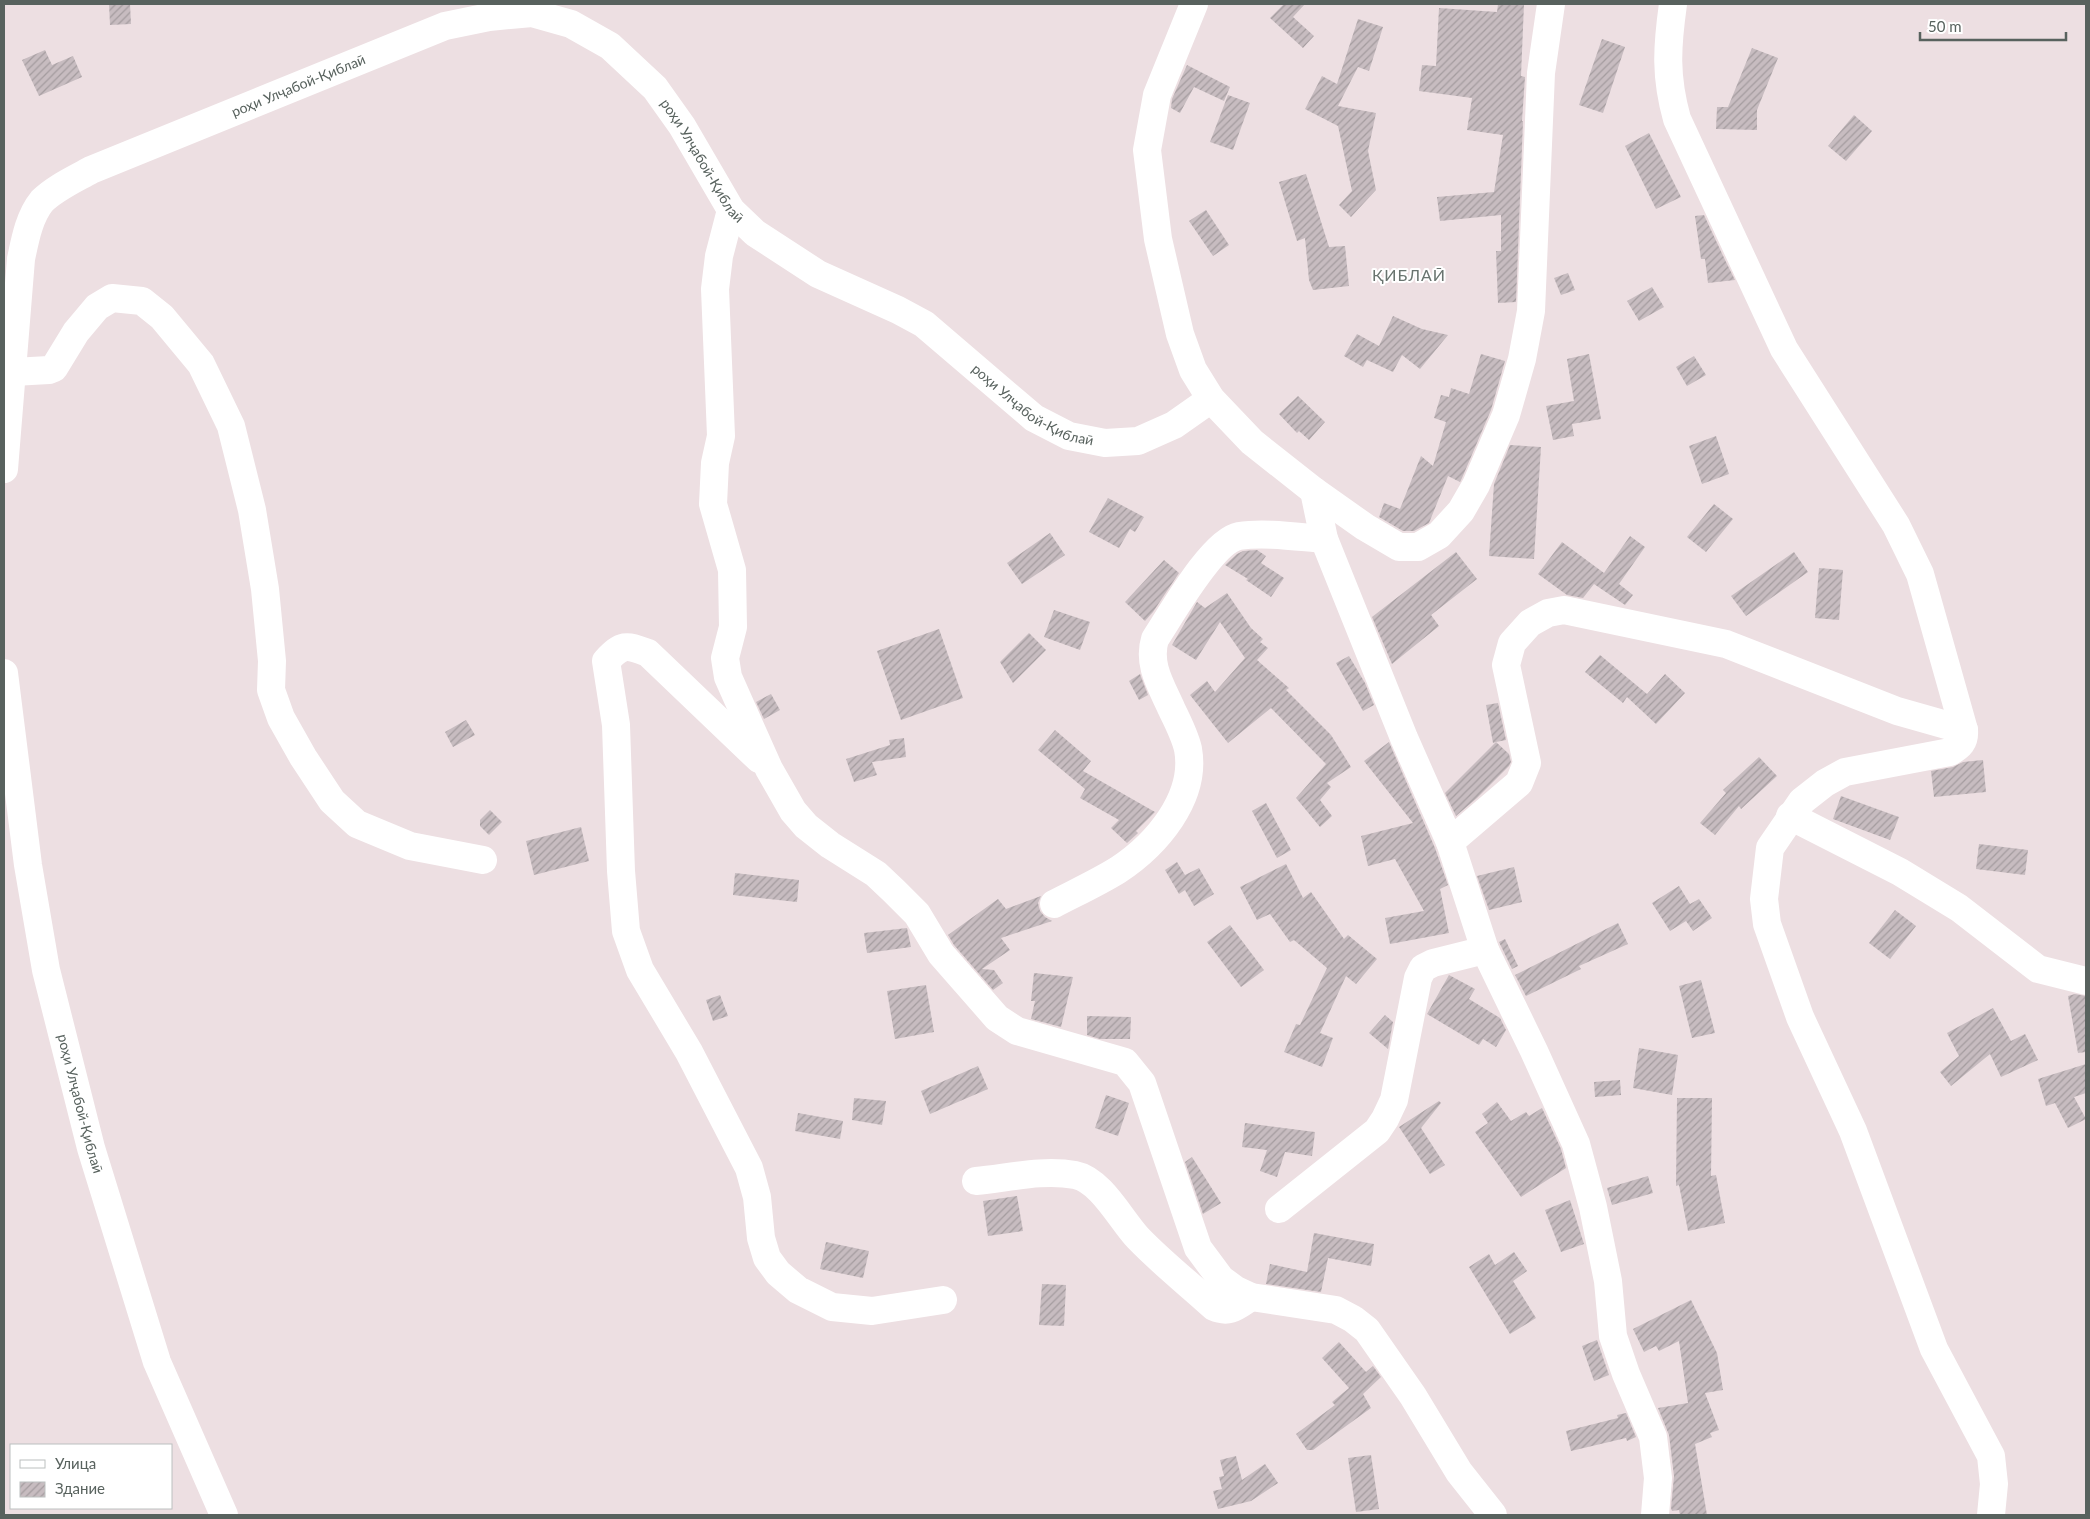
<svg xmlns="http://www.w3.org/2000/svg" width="2090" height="1519" viewBox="0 0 2090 1519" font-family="Lato,sans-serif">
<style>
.building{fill:url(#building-hatch)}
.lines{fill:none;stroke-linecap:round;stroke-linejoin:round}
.minor{stroke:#fff;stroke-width:28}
.labels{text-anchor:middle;stroke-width:4;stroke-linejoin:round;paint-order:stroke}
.street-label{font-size:14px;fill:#58625e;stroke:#fff}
.quarter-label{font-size:16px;letter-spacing:1px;fill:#69746f;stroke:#fff}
</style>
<defs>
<pattern id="building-hatch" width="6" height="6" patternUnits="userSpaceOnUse" patternTransform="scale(1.25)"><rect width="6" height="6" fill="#c7bcc0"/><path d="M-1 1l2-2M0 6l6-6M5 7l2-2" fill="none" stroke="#a49c9f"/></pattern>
</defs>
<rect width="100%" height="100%" fill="#eddfe2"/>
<g class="building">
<polygon points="109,4 130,4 131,24 110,25"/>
<polygon points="1284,4 1305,4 1293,17 1314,36 1303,48 1270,18"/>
<polygon points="1498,4 1524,4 1521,76 1525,77 1522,121 1523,121 1516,302 1498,303 1496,251 1501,251 1501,215 1440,221 1437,197 1494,192 1503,135 1467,130 1472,98 1419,91 1422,65 1436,66 1439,8 1497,12"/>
<polygon points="1358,19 1383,27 1369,71 1358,67 1338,106 1376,113 1368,151 1376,190 1351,217 1339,205 1352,191 1338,126 1305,109 1322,76 1337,84"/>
<polygon points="1602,39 1625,47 1603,113 1579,105"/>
<polygon points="1752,48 1778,58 1757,110 1757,130 1716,129 1717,107 1728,107"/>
<polygon points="45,50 52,65 73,56 82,77 39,96 22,60"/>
<polygon points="1187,65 1230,87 1224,101 1194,87 1180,113 1171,108 1172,99"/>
<polygon points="1228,95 1250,103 1233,150 1210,142"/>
<polygon points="1854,115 1872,131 1846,161 1828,146"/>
<polygon points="1649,133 1681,197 1656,209 1625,146"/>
<polygon points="1306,174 1329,247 1345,246 1349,286 1313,290 1309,280 1305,238 1297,241 1279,182"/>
<polygon points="1206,210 1229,245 1213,256 1189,221"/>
<polygon points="1704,215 1726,262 1735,280 1708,283 1705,259 1701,259 1695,216"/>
<polygon points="1568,273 1575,290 1561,295 1554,278"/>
<polygon points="1652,287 1664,307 1639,321 1627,301"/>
<polygon points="1393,316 1422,329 1448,335 1420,369 1402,355 1393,372 1367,360 1363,367 1344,356 1357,334 1379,346"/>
<polygon points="1481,354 1505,361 1491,410 1462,478 1460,482 1448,476 1429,523 1414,531 1403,531 1379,517 1384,503 1400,509 1421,456 1433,466 1446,422 1434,418 1441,395 1449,397 1451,388 1469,394"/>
<polygon points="1589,354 1601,419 1572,424 1574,436 1553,440 1546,406 1574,401 1567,359"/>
<polygon points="1694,356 1706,375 1687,386 1676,367"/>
<polygon points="1298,396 1325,422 1309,440 1299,431 1297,433 1279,414"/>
<polygon points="1716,436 1729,474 1702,484 1689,446"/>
<polygon points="1510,445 1541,447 1534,559 1489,556 1494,484"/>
<polygon points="1108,498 1144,517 1135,532 1130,529 1119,548 1089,532"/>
<polygon points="1714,504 1733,519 1706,552 1687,537"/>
<polygon points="1050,533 1065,555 1022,584 1007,563"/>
<polygon points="1630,536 1645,547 1619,584 1633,595 1625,605 1594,584 1583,598 1567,595 1538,574 1562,542 1604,573"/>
<polygon points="1257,550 1266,556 1261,563 1284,578 1271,597 1246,580 1248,579 1225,565 1237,554 1243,551"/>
<polygon points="1456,552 1477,579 1431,615 1439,626 1392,664 1372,617"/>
<polygon points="1794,552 1808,572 1746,616 1731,596"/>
<polygon points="1164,560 1179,573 1153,612 1145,621 1125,602"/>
<polygon points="1819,568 1843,570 1839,620 1815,618"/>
<polygon points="1227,593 1251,628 1263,639 1260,642 1268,648 1257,660 1289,688 1286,690 1331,735 1351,767 1327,783 1331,787 1320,800 1332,816 1320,827 1296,798 1326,764 1271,708 1228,743 1190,695 1207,681 1215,692 1245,658 1220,622 1196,660 1172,645 1197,602 1205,608"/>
<polygon points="1054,610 1090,622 1080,650 1044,637"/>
<polygon points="939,629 963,698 901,720 877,651"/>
<polygon points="1029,633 1046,650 1013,683 1000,662"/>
<polygon points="1600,655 1647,694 1665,674 1685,693 1656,724 1627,697 1623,703 1585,672"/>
<polygon points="1349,656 1365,683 1374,705 1363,711 1336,663"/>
<polygon points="1140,674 1148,695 1139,700 1129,681"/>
<polygon points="771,694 780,710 764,719 756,702"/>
<polygon points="1498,703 1506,740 1496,742 1509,754 1511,762 1509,766 1477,798 1456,816 1445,793 1496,742 1493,743 1486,705"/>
<polygon points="466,720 475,735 453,747 445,732"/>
<polygon points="1055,730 1091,761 1083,771 1155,812 1136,831 1138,833 1127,843 1111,828 1119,820 1080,798 1085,789 1038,750"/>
<polygon points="904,738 906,757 872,762 877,775 854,782 846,759 890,745 889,740"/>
<polygon points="1389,742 1435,848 1448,885 1440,889 1449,933 1390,944 1385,918 1424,911 1395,859 1368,866 1361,836 1413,823 1364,761"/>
<polygon points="1759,757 1777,776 1741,809 1739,806 1715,835 1700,823 1726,793 1723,790"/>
<polygon points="1983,760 1986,792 1934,797 1931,771 1953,767 1963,762"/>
<polygon points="1841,796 1899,817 1890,840 1833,819"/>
<polygon points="1266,803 1291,850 1277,858 1252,811"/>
<polygon points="490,810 502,822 489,835 480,826 480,820"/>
<polygon points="581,827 589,861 534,875 526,841"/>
<polygon points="1979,844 2028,850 2025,875 1976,869"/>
<polygon points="1177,862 1185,875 1199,868 1214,894 1194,906 1185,890 1179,894 1165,870"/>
<polygon points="1286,864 1303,898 1311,892 1344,939 1348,935 1377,959 1356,984 1346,976 1320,1033 1333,1038 1322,1067 1284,1052 1296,1024 1300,1025 1327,968 1294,940 1290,942 1270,914 1257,920 1240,887"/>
<polygon points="1514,867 1522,902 1489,910 1477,876"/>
<polygon points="735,873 799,880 797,902 733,895"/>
<polygon points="1679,886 1690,904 1699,899 1712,918 1693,931 1686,921 1670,931 1652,903"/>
<polygon points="1041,896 1038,903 1040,911 1045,917 1052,921 1001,938 1010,950 982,969 994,970 1003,983 993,990 954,945 948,935 998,899 1006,909"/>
<polygon points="1895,910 1916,926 1890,959 1869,943"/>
<polygon points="1618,923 1628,944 1579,966 1581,969 1526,996 1515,975"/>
<polygon points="1230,925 1264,970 1241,987 1207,942"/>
<polygon points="907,928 911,947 867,953 864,933"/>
<polygon points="1505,939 1518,966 1512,969 1499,942"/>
<polygon points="1034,973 1073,977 1061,1027 1031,1019 1035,1001 1031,1001"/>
<polygon points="1449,975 1475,989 1469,999 1500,1018 1506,1030 1496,1047 1483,1039 1479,1045 1427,1014"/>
<polygon points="1701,980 1715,1033 1692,1038 1679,986"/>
<polygon points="926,985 934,1032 895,1039 887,991"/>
<polygon points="2075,994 2086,996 2086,1052 2078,1053 2068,996"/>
<polygon points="720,995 728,1016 713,1021 706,1000"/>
<polygon points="1993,1008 2011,1041 2025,1034 2038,1060 2001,1077 1990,1054 1951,1086 1940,1072 1959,1056 1947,1033"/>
<polygon points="1385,1015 1393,1022 1388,1049 1369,1033"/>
<polygon points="1087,1016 1131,1017 1130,1039 1100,1039 1087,1035"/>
<polygon points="1639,1048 1678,1055 1672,1095 1633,1088"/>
<polygon points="2086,1064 2086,1093 2074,1097 2086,1119 2068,1128 2055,1103 2046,1106 2038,1079"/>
<polygon points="978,1066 988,1089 930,1114 921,1091"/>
<polygon points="1620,1080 1621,1095 1595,1097 1594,1082"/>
<polygon points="1106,1095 1129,1103 1118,1136 1095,1128"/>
<polygon points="854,1098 886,1101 882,1125 852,1120"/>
<polygon points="1677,1098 1712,1098 1711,1176 1716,1175 1725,1223 1688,1231 1679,1185 1676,1186"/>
<polygon points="1439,1101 1441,1103 1421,1128 1445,1165 1430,1174 1399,1127"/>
<polygon points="1497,1102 1511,1121 1526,1112 1529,1116 1542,1108 1561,1149 1566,1168 1521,1197 1475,1132 1488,1123 1482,1114"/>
<polygon points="798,1113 843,1121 840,1139 795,1131"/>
<polygon points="1245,1123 1315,1132 1312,1156 1285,1152 1277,1177 1260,1171 1267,1150 1242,1147"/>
<polygon points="1192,1157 1221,1203 1203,1214 1185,1162"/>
<polygon points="1648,1176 1653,1193 1612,1205 1607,1188"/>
<polygon points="1017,1196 1023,1231 988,1236 983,1201"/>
<polygon points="1570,1200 1584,1244 1561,1252 1545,1210"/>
<polygon points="1314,1233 1374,1244 1371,1266 1328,1258 1321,1292 1266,1284 1270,1264 1307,1272"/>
<polygon points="826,1242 869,1251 863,1278 820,1269"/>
<polygon points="1514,1252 1527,1271 1513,1281 1536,1318 1510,1334 1469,1267 1489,1254 1495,1265"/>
<polygon points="1042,1284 1066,1285 1064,1326 1039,1325"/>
<polygon points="1691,1300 1717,1353 1723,1390 1705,1393 1719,1430 1710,1433 1712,1437 1695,1444 1707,1515 1680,1515 1679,1510 1672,1511 1671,1508 1674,1476 1669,1435 1658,1408 1688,1403 1679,1341 1659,1351 1656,1346 1644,1352 1633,1329"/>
<polygon points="1597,1340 1609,1375 1594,1381 1582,1346"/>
<polygon points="1339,1342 1366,1372 1373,1366 1381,1377 1363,1394 1371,1408 1313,1450 1307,1450 1296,1434 1335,1405 1332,1402 1349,1388 1322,1358"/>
<polygon points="1626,1413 1636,1437 1627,1441 1626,1438 1571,1451 1566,1431 1618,1418 1617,1415"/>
<polygon points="1371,1455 1379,1509 1356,1512 1348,1458"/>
<polygon points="1236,1456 1242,1480 1265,1464 1278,1483 1251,1501 1218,1509 1213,1491 1222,1489 1219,1477 1224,1476 1220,1460"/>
</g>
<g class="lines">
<g class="minor">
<polyline points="1194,4 1157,95 1147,150 1158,239 1180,334 1193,370 1211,399 1252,442 1314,491 1365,527 1399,547 1418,547 1439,535 1461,511 1476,485 1506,415 1522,359 1531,311 1541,73 1551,4"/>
<path d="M 1673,4 C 1667,47 1665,76 1677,119 L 1784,349 L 1896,525 L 1920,574 L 1964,730"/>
<polyline points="731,210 719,256 715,289 721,436 715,463 713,504 732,570 733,627 725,658 728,677 769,769 793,811 806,826 830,845 876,874 894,891 917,914 941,954 997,1018 1017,1031 1125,1062 1142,1083 1198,1248 1221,1279 1236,1290 1251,1297 1336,1310 1353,1319 1367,1330 1413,1396 1459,1472 1493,1515"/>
<polyline points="13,372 49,370 54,368 76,332 97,307 112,298 142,301 162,317 201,364 231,426 252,510 265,589 272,661 271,690 281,718 303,757 332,801 357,824 410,846 483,860"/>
<path id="s1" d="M 4,469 L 21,259 C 25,240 29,217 42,201 C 55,188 75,179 91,170 L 445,26 L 489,17 L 532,13 L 571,24 L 610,46 L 655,88 L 682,126 L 731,210 L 755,233 L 818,274 L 898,310 L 924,324 L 1034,418 L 1069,436 L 1105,443 L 1138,441 L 1174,425 L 1211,399"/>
<polyline points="1314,491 1324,539 1404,738 1450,842 1485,950 1534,1051 1576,1144 1593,1207 1608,1281 1613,1336 1626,1374 1653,1437 1658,1478 1655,1515"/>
<path id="s2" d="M 4,673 L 28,865 L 46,970 L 91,1148 L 157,1362 L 224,1515"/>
<path d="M 759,759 L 648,653 C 626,645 623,643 606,661 L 616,725 L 621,871 L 626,931 L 640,970 L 689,1052 L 749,1168 L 757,1197 L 761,1238 L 767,1258 L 778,1273 L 798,1290 L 832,1307 L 872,1311 L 943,1300"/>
<polyline points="1790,816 1900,872 1959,908 2038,969 2086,981"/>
<path d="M 1450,842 L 1519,783 L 1527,763 L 1506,665 L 1512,643 L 1530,623 L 1548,613 L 1564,610 L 1726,644 L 1897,711 L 1964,730 C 1965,742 1960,746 1950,752 L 1845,772 L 1825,783 L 1802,801 L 1770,848 L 1764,899 L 1767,924 L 1800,1017 L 1853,1131 L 1934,1349 L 1991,1456 L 1994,1484 L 1991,1515"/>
<path d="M 1054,904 C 1075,893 1097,883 1118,870 C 1156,845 1197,798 1188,749 C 1185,736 1178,722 1172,710 C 1162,687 1147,665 1155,639 C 1171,615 1212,541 1239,536 C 1265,532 1298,537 1324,539"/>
<path d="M 976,1181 C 1008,1178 1043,1169 1075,1175 C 1101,1180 1121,1220 1138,1238 C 1162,1263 1189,1284 1214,1307 C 1230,1314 1237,1306 1251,1297"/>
<polyline points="1279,1209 1377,1131 1385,1119 1394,1100 1418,978 1423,968 1433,963 1485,950"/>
</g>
</g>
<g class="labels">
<g class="street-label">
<text dy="5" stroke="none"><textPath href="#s1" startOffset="555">роҳи Улҷабой-Қиблаӣ</textPath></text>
<text dy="5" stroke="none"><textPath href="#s1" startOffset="1035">роҳи Улҷабой-Қиблаӣ</textPath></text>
<text dy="5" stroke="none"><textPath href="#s1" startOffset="1455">роҳи Улҷабой-Қиблаӣ</textPath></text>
<text dy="5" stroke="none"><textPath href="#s2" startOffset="438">роҳи Улҷабой-Қиблаӣ</textPath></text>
</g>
<g class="quarter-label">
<text x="1409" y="281">ҚИБЛАӢ</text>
</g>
</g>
<rect width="2090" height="1519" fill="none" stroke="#58625e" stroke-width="10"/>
<rect x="10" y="1444" width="162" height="65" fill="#ffffff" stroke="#bcc0bf"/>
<rect x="20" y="1460" width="25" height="8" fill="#ffffff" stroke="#bcc0bf"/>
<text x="55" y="1469" font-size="15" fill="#58625e">Улица</text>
<rect x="20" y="1482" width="25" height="15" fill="url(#building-hatch)" stroke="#bcc0bf"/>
<text x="55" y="1494" font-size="15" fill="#58625e">Здание</text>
<path d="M1920 32v8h146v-8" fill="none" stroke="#58625e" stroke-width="2.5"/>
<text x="1928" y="32" font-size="15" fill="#58625e" stroke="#ffffff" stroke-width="4" paint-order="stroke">50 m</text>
</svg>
